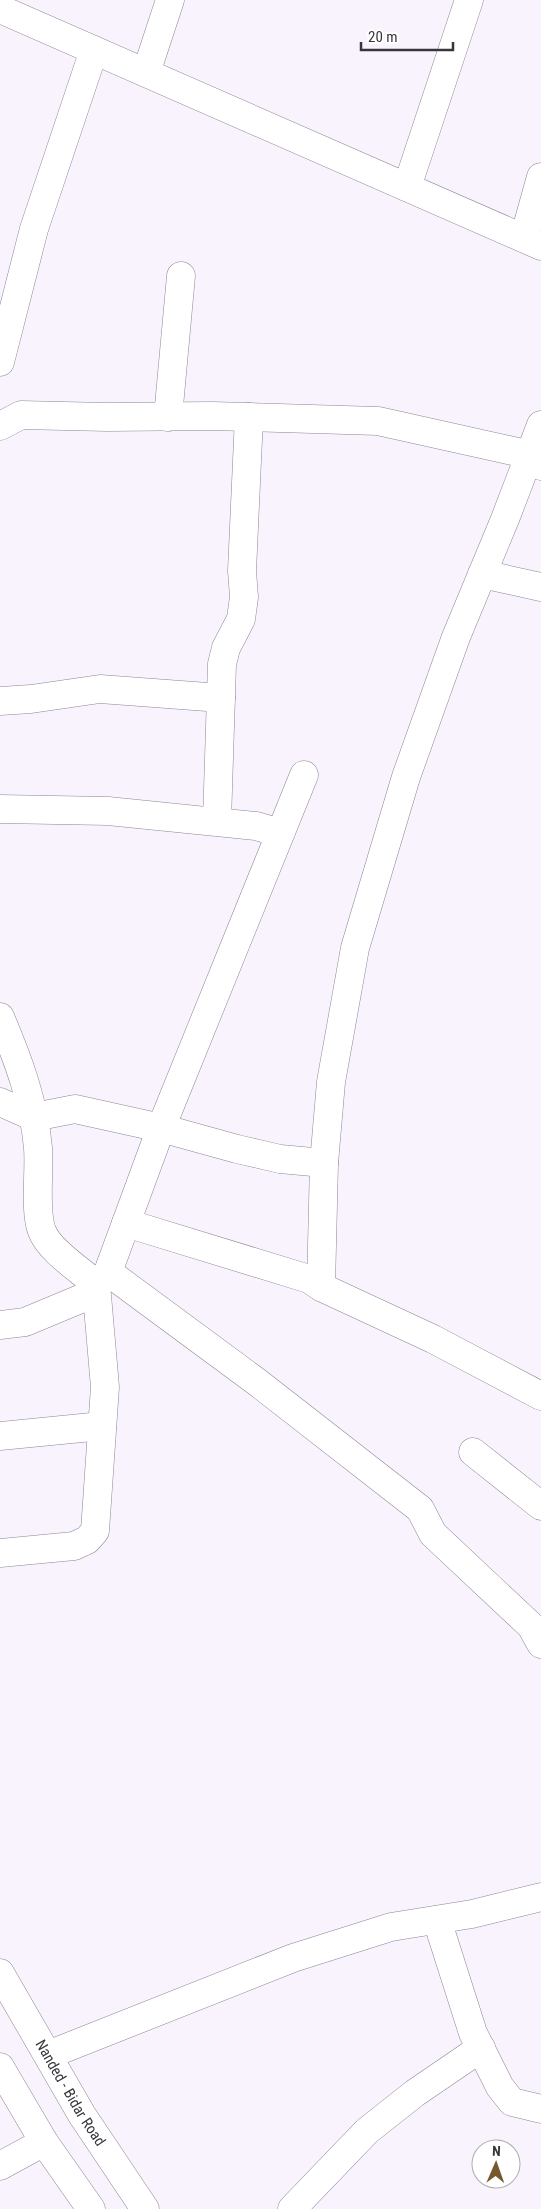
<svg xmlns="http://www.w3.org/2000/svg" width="541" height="2209" viewBox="0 0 541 2209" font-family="'Roboto Condensed',sans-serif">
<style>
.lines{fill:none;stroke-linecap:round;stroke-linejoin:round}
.minor-casing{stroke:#8d8594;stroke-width:29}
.primary-casing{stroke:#8d8594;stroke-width:29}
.minor{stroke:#fff;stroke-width:28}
.primary{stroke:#fff;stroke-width:28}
.labels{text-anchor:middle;stroke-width:5;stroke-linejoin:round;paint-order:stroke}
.street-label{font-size:15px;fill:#39353c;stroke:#fff}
</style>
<rect width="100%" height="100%" fill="#f9f3fd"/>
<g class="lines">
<defs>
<g id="minor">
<polyline points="0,9 541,246"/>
<polyline points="146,73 170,0"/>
<polyline points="407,187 469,0"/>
<polyline points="524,238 541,177"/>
<polyline points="0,362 34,229 94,50"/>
<polyline points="168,417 181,276"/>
<polyline points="0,426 21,415 107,417 212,416 378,421 531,455 541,466"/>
<polyline points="482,574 541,587"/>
<polyline points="0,701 31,699 100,689 221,698"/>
<polyline points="0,809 108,811 256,826 280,833"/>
<polyline points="217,821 222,664 226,648 241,619 244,597 242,571 249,417"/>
<path d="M 0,1017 C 18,1059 34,1102 38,1148 C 40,1170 34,1211 42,1231 C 49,1250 80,1270 96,1284 L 105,1387 L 95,1531 L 87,1540 L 74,1546 L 0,1553"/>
<polyline points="0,1102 34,1117 75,1109 161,1128 237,1149 280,1159 324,1163"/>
<polyline points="126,1223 309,1279 321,1287 433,1339 541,1396"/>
<polyline points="108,1272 257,1382 420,1509 433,1534 531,1626 541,1644"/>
<polyline points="321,1287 324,1163 331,1082 355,948 406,777 456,637 505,519 541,425"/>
<polyline points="0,1325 25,1322 85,1297 108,1272 161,1128 304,775"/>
<polyline points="0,1436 102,1426"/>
<polyline points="473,1452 541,1506"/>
<polyline points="437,1920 473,2033 500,2087 512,2102 541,2109"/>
<polyline points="48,2055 293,1958 391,1927 472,1914 541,1897"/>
<polyline points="0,2166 44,2142"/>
<polyline points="292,2209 367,2131 415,2093 481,2048"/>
</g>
<g id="primary">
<path id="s1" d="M 0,1973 L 82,2115 L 145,2209"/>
<polyline points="0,2067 44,2142 91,2209"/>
</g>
</defs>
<use href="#minor" class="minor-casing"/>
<use href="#primary" class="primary-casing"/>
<use href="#minor" class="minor"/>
<use href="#primary" class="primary"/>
</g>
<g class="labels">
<g class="street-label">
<text dy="5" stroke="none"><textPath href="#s1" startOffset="139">Nanded - Bidar Road</textPath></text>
</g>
</g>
<g transform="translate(496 2164) rotate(2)"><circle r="24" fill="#ffffff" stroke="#b0aeb1"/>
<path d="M0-4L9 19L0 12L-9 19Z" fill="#77582d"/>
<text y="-8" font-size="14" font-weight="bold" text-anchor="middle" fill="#39353c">N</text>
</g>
<path d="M361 42v8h92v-8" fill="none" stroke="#39353c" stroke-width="2.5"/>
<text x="368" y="42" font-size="15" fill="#39353c" stroke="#ffffff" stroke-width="4" paint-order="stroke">20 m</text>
</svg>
